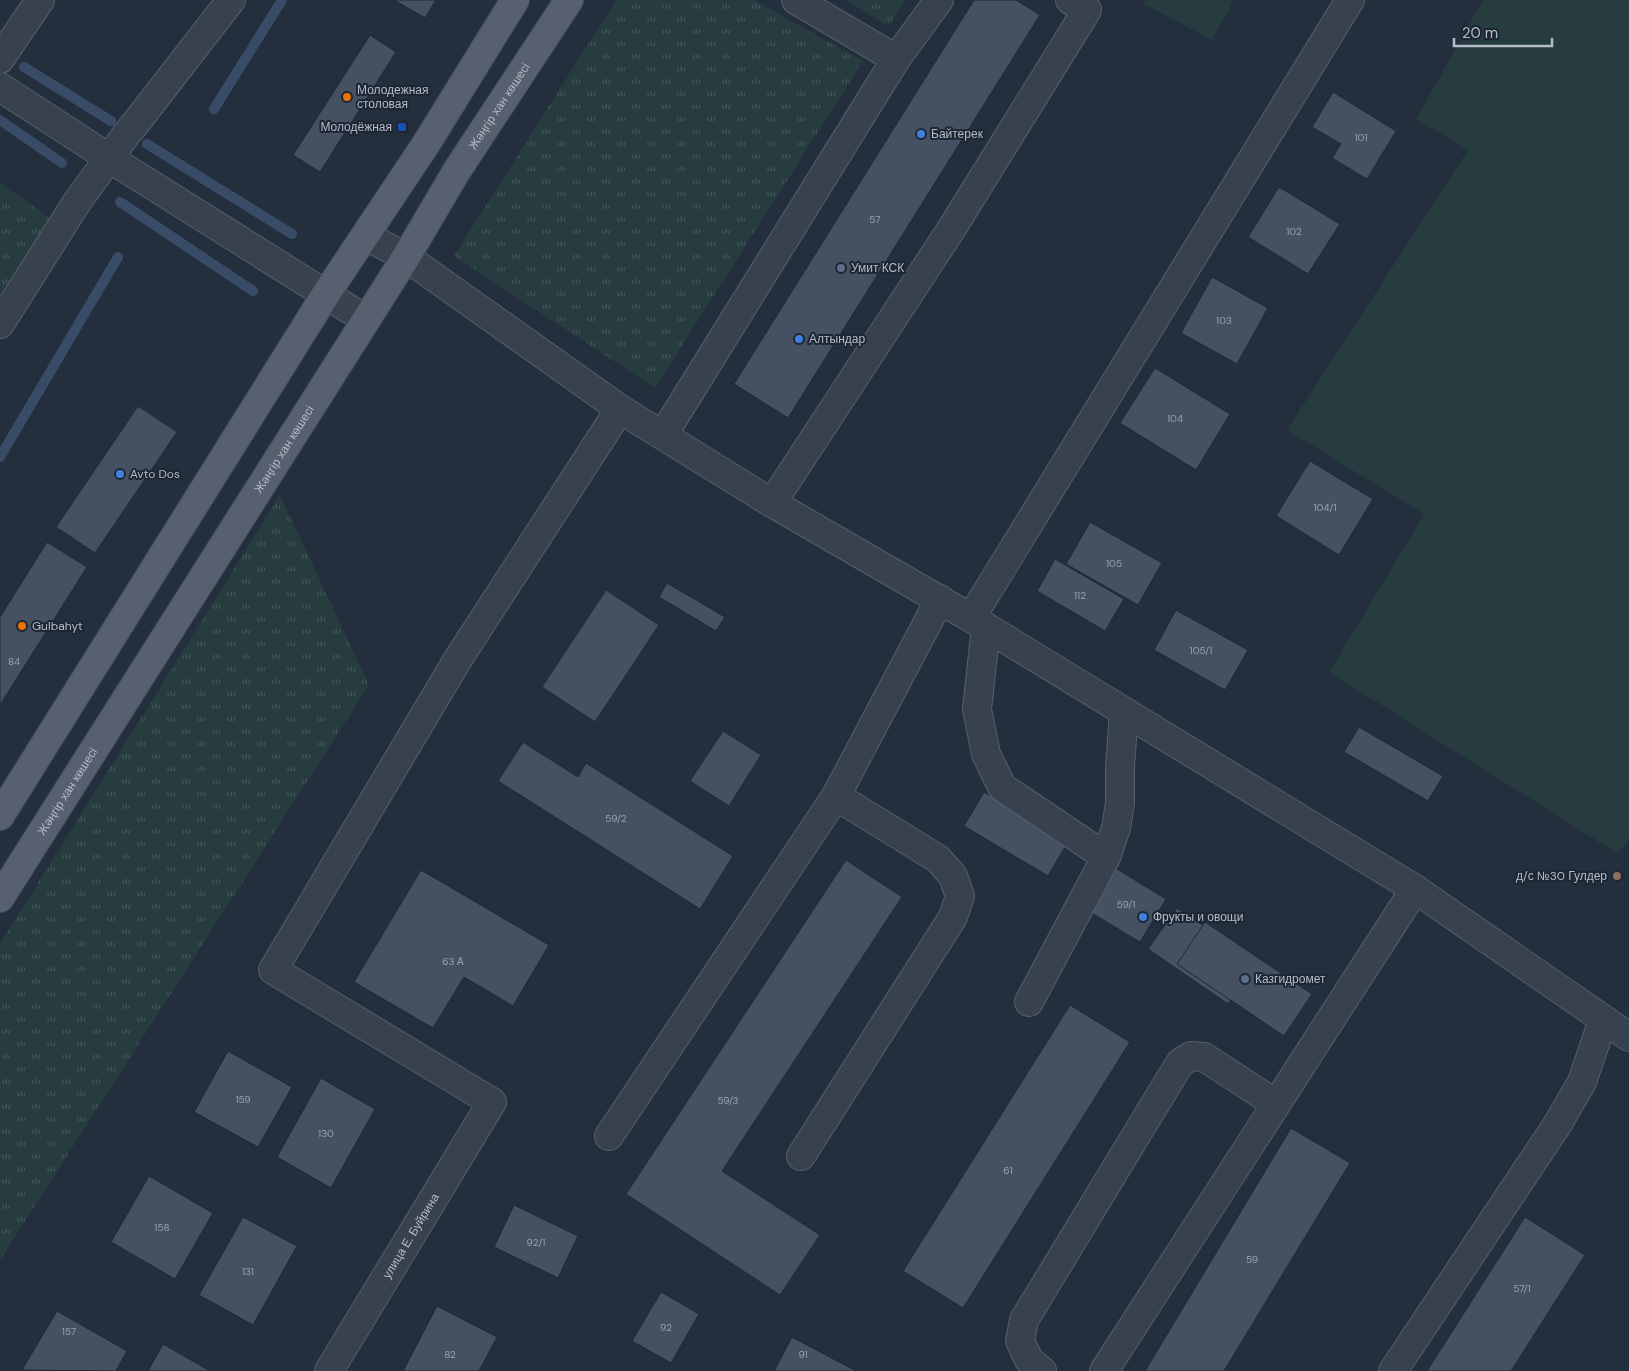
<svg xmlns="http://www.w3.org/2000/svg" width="1629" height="1371" viewBox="0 0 1629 1371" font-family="'DM Sans',sans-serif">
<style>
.grass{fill:url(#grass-tufts)}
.green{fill:#263c3f}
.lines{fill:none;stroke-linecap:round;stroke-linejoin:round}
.stream{stroke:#394c67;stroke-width:10}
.building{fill:#455162;stroke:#1f2835}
.minor-casing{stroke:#565f6c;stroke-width:30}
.major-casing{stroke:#414a57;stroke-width:30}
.minor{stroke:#38414e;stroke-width:28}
.major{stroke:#56606e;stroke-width:28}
.food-dot{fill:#e8710a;stroke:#1d2633;stroke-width:2}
.transit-dot{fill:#1a4fb4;stroke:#1d2633;stroke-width:2}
.shop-dot{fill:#3f7fe0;stroke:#1d2633;stroke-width:2}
.service-dot{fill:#5c6f8a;stroke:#1d2633;stroke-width:2}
.education-dot{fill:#8d6e63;stroke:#1d2633;stroke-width:2}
.labels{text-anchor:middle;stroke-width:4;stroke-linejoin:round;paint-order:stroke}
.number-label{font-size:10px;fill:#98a1af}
.poi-label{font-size:12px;fill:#b4bcc9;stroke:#1d2633;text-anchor:start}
.street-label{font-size:12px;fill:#b4bcc9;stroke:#1d2633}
</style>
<defs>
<pattern id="grass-tufts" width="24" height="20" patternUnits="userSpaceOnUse" patternTransform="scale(1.25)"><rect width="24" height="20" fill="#263c3f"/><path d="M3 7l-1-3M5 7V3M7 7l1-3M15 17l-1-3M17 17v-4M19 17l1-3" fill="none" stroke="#435659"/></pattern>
</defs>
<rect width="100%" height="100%" fill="#242f3e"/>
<g class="grass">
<polygon points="616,0 754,0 863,61 655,388 454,256"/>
<polygon points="846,0 906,0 888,26"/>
<polygon points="0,183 50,218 0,299"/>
<polygon points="280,495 369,685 0,1260 0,944"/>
</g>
<g class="green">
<polygon points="1146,0 1234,0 1212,40 1144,4"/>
<polygon points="1483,0 1629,0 1629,838 1618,854 1329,672 1424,514 1287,430 1468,150 1416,119"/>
</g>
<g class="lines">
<g class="stream">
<polyline points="24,67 111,121"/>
<polyline points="214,109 282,0"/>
<polyline points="0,120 62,163"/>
<polyline points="147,144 292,234"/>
<polyline points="120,202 253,291"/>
<polyline points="0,457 118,257"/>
</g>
</g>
<g class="building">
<polygon points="394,0 436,0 425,18"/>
<polygon points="974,0 1016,0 1040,15 788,418 734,384"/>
<polygon points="370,35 396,52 320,172 293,155"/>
<polygon points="1333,92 1396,131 1367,179 1332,158 1341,144 1312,127"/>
<polygon points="1279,187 1340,224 1308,274 1248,237"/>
<polygon points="1212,277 1268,308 1237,364 1181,333"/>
<polygon points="1155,368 1230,414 1196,470 1120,423"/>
<polygon points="138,406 177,432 95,553 56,527"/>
<polygon points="1310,461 1373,499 1339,555 1276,516"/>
<polygon points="1090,522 1162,563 1138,605 1066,564"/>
<polygon points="47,542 87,567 0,705 0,617"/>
<polygon points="1055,559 1124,599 1105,631 1037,591"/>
<polygon points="667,583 725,617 716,631 659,597"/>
<polygon points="606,590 659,625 595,722 542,687"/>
<polygon points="1176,610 1248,650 1225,690 1154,650"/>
<polygon points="1359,727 1443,776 1428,801 1344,752"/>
<polygon points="723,731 761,755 729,806 690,781"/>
<polygon points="523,742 578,777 586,763 733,856 700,909 498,781"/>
<polygon points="984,792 1068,842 1048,876 964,826"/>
<polygon points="846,860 902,897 722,1171 820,1235 780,1295 626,1194"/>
<polygon points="1112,866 1166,899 1140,942 1085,909"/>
<polygon points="421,870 549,945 513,1006 464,977 433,1028 354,982"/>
<polygon points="1177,908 1257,962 1228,1004 1148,949"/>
<polygon points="1205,922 1312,994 1284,1036 1177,964"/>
<polygon points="1070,1005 1130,1042 963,1308 903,1271"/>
<polygon points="228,1051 292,1087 258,1147 194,1112"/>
<polygon points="321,1078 375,1109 331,1188 277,1157"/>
<polygon points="1291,1128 1350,1163 1224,1371 1145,1371"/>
<polygon points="149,1176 213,1213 175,1279 111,1242"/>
<polygon points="514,1205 578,1236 558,1278 494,1247"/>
<polygon points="243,1217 297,1246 253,1325 199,1295"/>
<polygon points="1525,1217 1585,1255 1511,1371 1427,1371"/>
<polygon points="661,1292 699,1314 671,1363 632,1341"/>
<polygon points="437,1306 497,1337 479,1371 403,1371"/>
<polygon points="57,1311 127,1351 116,1371 22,1370"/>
<polygon points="792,1337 856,1371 774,1371"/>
<polygon points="163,1344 210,1371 148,1371"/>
</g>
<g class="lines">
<defs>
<g id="minor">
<polyline points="796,0 896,59 939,0"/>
<polyline points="0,59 40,0"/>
<polyline points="0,87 109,158 365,319"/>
<polyline points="366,236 406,257 620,409 772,503 971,618 1415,889 1629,1037"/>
<polyline points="0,324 77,202 128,132 135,124 231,0"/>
<polyline points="663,435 896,59"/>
<polyline points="772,503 952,228 1087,10 1070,0"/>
<polyline points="971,618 1350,0"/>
<polyline points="986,627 977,709 986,754 1002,787 1106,857"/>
<polyline points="1029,1002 1106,857 1116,828 1120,803 1120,767 1124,712"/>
<polyline points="609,1136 836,796 940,599"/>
<polyline points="801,1156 953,917 960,896 953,876 938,859 836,796"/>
<path id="s1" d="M 329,1371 L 492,1102 L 273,970 L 458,659 L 620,409"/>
<polyline points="1042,1371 1029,1360 1020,1341 1024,1320 1180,1063 1191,1056 1204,1057 1276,1104"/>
<polyline points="1104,1371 1415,889"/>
<polyline points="1393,1371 1557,1125 1582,1082 1603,1020"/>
</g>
<g id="major">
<polyline points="0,816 326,294 426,144 515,0"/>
<path id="s2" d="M 0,898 L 406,257 L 456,172 L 569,0"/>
</g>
</defs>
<use href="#minor" class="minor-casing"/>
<use href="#major" class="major-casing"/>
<use href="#minor" class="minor"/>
<use href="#major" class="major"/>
</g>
<g class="food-dot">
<circle cx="347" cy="97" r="5"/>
<circle cx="22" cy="626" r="5"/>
</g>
<rect class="transit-dot" x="397" y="122" width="10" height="10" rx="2.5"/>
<g class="shop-dot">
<circle cx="921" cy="134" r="5"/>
<circle cx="799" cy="339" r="5"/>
<circle cx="120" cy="474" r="5"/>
<circle cx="1143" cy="917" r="5"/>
</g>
<g class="service-dot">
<circle cx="841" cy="268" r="5"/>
<circle cx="1245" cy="979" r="5"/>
</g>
<circle class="education-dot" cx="1617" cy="876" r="5"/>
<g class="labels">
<g class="number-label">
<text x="1361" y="141">101</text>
<text x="875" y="223">57</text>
<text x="1294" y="235">102</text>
<text x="1224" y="324">103</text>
<text x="1175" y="422">104</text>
<text x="1325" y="511">104/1</text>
<text x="1114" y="567">105</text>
<text x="1080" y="599">112</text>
<text x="1201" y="654">105/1</text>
<text x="14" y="665">84</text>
<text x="616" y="822">59/2</text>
<text x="1126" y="908">59/1</text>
<text x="453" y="965">63 А</text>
<text x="243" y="1103">159</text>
<text x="728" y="1104">59/3</text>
<text x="326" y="1137">130</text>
<text x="1008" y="1174">61</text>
<text x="162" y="1231">158</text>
<text x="536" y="1246">92/1</text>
<text x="1252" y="1263">59</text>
<text x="248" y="1275">131</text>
<text x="1522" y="1292">57/1</text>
<text x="666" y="1331">92</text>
<text x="69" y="1335">157</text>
<text x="450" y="1358">82</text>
<text x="803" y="1358">91</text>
</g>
<g class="poi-label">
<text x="357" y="94">Молодежная<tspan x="357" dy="14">столовая</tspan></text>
<text x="392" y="131" text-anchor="end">Молодёжная</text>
<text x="931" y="138">Байтерек</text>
<text x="851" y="272">Умит КСК</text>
<text x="809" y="343">Алтындар</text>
<text x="130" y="478">Avto Dos</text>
<text x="32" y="630">Gulbahyt</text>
<text x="1607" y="880" text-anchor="end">д/с №30 Гулдер</text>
<text x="1153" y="921">Фрукты и овощи</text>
<text x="1255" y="983">Казгидромет</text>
</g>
<g class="street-label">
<text dy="4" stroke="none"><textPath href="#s2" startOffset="936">Жәңгір хан көшесі</textPath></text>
<text dy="4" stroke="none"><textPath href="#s2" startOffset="531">Жәңгір хан көшесі</textPath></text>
<text dy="4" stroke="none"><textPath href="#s2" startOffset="126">Жәңгір хан көшесі</textPath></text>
<text dy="4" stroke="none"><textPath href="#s1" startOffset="158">улица Е. Буйрина</textPath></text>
</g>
</g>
<path d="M1454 38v8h98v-8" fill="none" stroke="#b4bcc9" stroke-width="2.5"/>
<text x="1462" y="38" font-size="15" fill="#b4bcc9" stroke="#1d2633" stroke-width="4" paint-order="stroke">20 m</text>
</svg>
